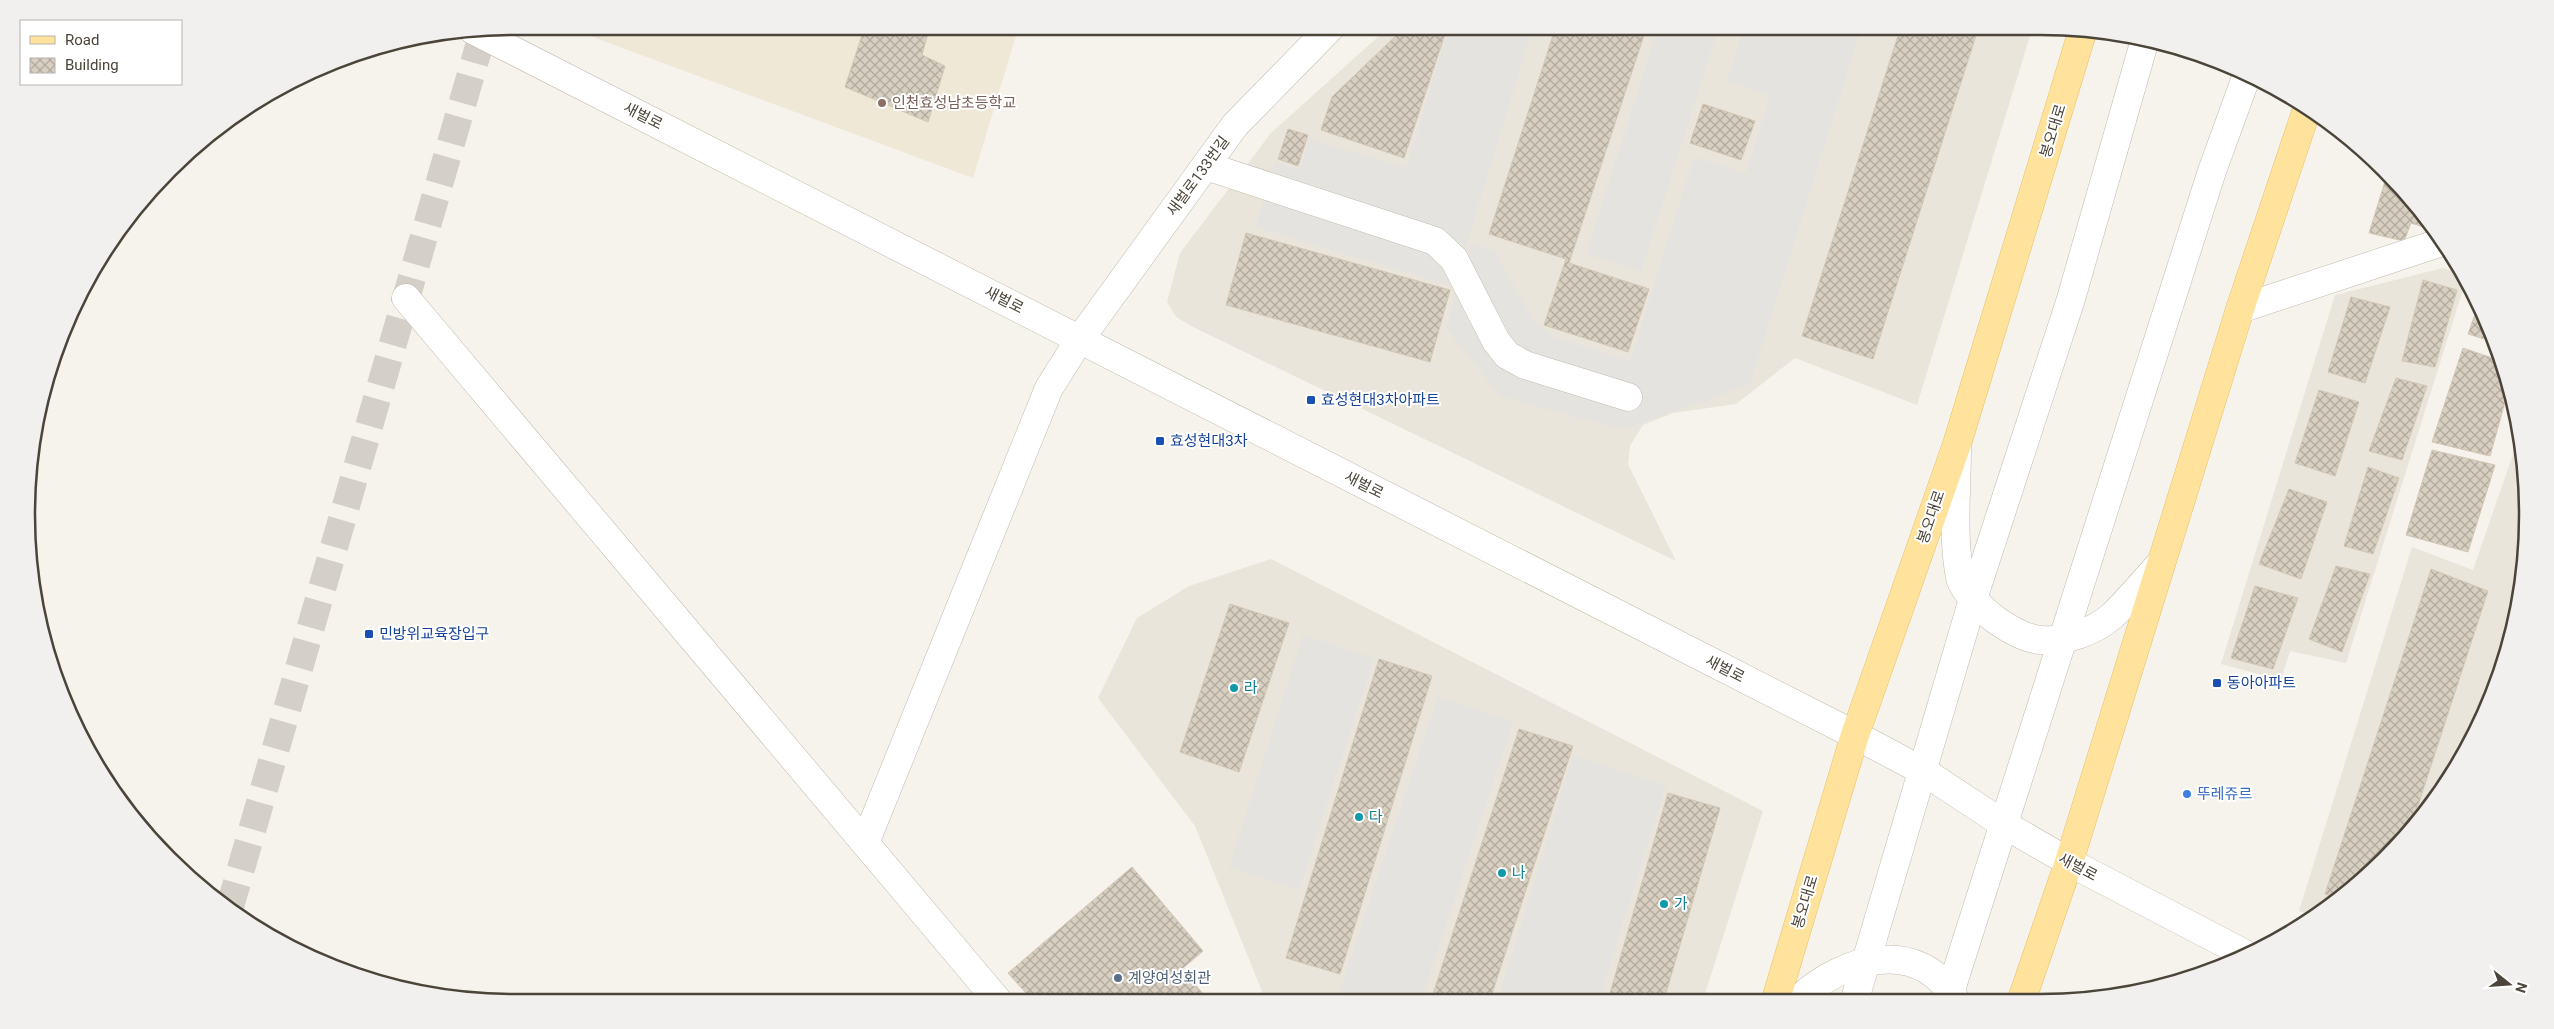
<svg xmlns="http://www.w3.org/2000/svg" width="2554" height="1029" viewBox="0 0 2554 1029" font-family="Roboto,'Noto Sans KR',sans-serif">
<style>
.residential{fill:#eae5da}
.education{fill:#efe8d6}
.parking{fill:#e5e3e0}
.building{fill:url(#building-cross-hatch);stroke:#d3c7b4}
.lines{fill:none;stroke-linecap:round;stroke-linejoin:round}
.minor-tunnel{stroke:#d4d0c8;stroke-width:28;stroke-dasharray:28 14;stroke-linecap:butt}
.minor-casing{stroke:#c2bbae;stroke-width:29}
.major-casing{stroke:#e6c16a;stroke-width:29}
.minor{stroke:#fff;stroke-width:28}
.major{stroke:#ffe39c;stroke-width:28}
.education-dot{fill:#8d6e63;stroke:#fff;stroke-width:2}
.transit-dot{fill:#1a4fb4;stroke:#fff;stroke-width:2}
.culture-dot{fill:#0f9aa8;stroke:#fff;stroke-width:2}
.shop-dot{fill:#3f7fe0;stroke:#fff;stroke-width:2}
.service-dot{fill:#5c6f8a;stroke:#fff;stroke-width:2}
.labels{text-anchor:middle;stroke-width:4;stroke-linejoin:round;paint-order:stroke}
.education-label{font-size:15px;fill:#785e54;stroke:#fff;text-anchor:start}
.street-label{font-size:15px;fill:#4b4439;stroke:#fff}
.transit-label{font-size:15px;fill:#164399;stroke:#fff;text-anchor:start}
.culture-label{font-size:15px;fill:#0d838f;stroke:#fff;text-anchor:start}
.shop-label{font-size:15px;fill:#366cbe;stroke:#fff;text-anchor:start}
.service-label{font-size:15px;fill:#4e5e75;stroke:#fff;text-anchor:start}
.rim{fill:none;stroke:#4b4439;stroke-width:2.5}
</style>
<defs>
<pattern id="building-cross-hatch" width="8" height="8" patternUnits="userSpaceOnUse" patternTransform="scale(1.25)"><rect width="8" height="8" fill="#d8cfc1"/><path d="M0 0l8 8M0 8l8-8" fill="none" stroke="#b1aa9e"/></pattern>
</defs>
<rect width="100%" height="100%" fill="#f6f3ec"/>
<g class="residential">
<polygon points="1390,26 2033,26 1917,405 1795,358 1736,404 1673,413 1643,425 1630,446 1628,464 1676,561 1195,328 1176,317 1167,302 1180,253 1271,133"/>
<polygon points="2443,268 2462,274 2466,280 2346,663 2290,651 2281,680 2221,664 2335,295"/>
<polygon points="2519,437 2527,482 2524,578 2502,671 2446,786 2361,882 2311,915 2299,911 2412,547 2473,570"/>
<polygon points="1271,559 1763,811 1703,1000 1266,1001 1195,826 1098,698 1137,618 1189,586"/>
<polygon points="2155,979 2160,981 2116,995 2118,988"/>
</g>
<polygon class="education" points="563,26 1019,26 973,178"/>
<g class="parking">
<polygon points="1449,26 1533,26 1454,287 1255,227 1275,162 1300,169 1310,139 1406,168"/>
<polygon points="1659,26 1719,26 1641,272 1586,254"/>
<polygon points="1744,26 1862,26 1750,384 1622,430 1500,396 1446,328 1469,244 1494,250 1535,323 1557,338 1630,361 1694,157 1746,173 1770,95 1727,81"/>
<polygon points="1303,635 1374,658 1299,890 1229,867"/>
<polygon points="1438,696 1513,722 1421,1000 1372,1000 1340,990"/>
<polygon points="1573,756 1666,785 1599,1000 1498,1000"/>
</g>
<g class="building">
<polygon points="865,26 930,26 922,55 945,66 928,122 845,87"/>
<polygon points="1406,26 1430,26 1446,31 1404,158 1321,130 1332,97"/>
<polygon points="1556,26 1647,26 1569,263 1649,289 1628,352 1544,325 1566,259 1489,234"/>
<polygon points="1901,26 1979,26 1873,359 1802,336"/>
<polygon points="1703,104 1755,121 1741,160 1690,143"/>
<polygon points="1288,129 1308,135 1298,166 1278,159"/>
<polygon points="2387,175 2429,221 2426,228 2411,223 2404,241 2369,233"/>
<polygon points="1246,233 1450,290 1430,362 1226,305"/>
<polygon points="2423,280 2457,290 2435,367 2402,361"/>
<polygon points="2351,297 2390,307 2365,383 2328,372"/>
<polygon points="2479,303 2494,342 2468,334"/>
<polygon points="2463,348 2501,361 2510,384 2490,456 2432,442"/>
<polygon points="2396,378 2427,386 2402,460 2369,451"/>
<polygon points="2319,390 2359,402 2335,476 2295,463"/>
<polygon points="2432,450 2495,465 2468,552 2406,535"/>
<polygon points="2368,467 2399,478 2373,554 2344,546"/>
<polygon points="2289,489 2327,502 2301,579 2259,564"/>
<polygon points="2336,566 2370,574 2342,652 2309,639"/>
<polygon points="2431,569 2488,591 2412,824 2361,882 2336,898 2325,894"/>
<polygon points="2255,586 2298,598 2273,669 2231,658"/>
<polygon points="1230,604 1289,623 1239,772 1180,752"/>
<polygon points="1379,659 1432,676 1340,974 1286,958"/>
<polygon points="1519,729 1573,746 1490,1000 1431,1000"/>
<polygon points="1668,793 1720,808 1664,1000 1608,1000"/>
<polygon points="1132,867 1203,951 1182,969 1209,1001 1033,1001 1008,973"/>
</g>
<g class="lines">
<polyline class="minor-tunnel" points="229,910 484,29"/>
<defs>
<g id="minor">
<polyline points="473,30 1855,735 1923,771 2005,825 2069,862 2247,955"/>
<polyline points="1206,166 1435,241 1454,259 1496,341 1507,355 1525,365 1628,397"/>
<polyline points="406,298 998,1001"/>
<polyline points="2240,309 2442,242"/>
<path d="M 1957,448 C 1957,489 1952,536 1960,577 C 1962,590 1985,612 1996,620 C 2009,629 2025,639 2041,640 C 2064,642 2094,632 2112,616 C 2129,600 2145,580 2161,563"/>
<polyline points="865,843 1049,388 1080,339 1235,125 1332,26"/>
<path d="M 1799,999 C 1843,958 1918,936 1955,999"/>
<polyline points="1855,999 1973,599 2071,299 2144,43"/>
<polyline points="1948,999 2212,171 2247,75"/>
</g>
<g id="major">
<polyline points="1776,999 1855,735 1957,444 2082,33"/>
<polyline points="2022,999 2069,862 2240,309 2307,109"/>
</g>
</defs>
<use href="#minor" class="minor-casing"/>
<use href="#major" class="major-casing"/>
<use href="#minor" class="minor"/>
<use href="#major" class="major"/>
</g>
<circle class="education-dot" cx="882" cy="103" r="5"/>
<g class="transit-dot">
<rect x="1306" y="395" width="10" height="10" rx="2.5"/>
<rect x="1155" y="436" width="10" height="10" rx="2.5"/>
<rect x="364" y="629" width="10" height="10" rx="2.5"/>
<rect x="2212" y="678" width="10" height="10" rx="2.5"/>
</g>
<g class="culture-dot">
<circle cx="1234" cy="688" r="5"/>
<circle cx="1359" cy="817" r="5"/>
<circle cx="1502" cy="873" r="5"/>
<circle cx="1664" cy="904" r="5"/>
</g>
<circle class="shop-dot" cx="2187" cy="794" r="5"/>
<circle class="service-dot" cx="1118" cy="978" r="5"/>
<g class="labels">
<g class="education-label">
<text x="892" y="108">인천효성남초등학교</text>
</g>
<g class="street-label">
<text transform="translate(643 116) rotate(27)" y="5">새벌로</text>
<text transform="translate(2053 131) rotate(-73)" y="5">봉오대로</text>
<text transform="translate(1198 176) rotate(-54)" y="5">새벌로133번길</text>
<text transform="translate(1004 300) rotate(27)" y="5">새벌로</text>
<text transform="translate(1364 485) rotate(27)" y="5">새벌로</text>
<text transform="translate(1931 517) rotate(-71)" y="5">봉오대로</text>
<text transform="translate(1725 669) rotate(27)" y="5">새벌로</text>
<text transform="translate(2078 867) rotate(28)" y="5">새벌로</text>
<text transform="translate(1805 902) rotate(-73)" y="5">봉오대로</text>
</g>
<g class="transit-label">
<text x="1321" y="405">효성현대3차아파트</text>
<text x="1170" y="446">효성현대3차</text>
<text x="379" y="639">민방위교육장입구</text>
<text x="2227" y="688">동아아파트</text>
</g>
<g class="culture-label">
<text x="1244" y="693">라</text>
<text x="1369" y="822">다</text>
<text x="1512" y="878">나</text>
<text x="1674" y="909">가</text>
</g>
<g class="shop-label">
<text x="2197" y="799">뚜레쥬르</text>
</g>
<g class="service-label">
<text x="1128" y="983">계양여성회관</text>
</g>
</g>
<path d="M0 0H2554V1029H0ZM514 35H2040A479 479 0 0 1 2519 514V515A479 479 0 0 1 2040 994H514A479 479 0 0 1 35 515V514A479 479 0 0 1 514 35Z" fill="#f1f0ef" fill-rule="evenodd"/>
<path class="rim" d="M514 35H2040A479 479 0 0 1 2519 514V515A479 479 0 0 1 2040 994H514A479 479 0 0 1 35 515V514A479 479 0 0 1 514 35Z"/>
<rect x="20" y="20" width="162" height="65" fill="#ffffff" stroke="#b7b4b0"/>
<rect x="30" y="36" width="25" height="8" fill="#ffe39c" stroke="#b7b4b0"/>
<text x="65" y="45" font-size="15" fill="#4b4439">Road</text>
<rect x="30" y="58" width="25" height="15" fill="url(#building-cross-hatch)" stroke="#b7b4b0"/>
<text x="65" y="70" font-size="15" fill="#4b4439">Building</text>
<g transform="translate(2509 984) rotate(107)" stroke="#ffffff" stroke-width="4" paint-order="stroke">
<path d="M0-4L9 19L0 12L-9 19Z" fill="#4b4439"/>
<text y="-8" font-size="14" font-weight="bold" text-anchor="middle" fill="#4b4439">N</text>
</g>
</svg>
